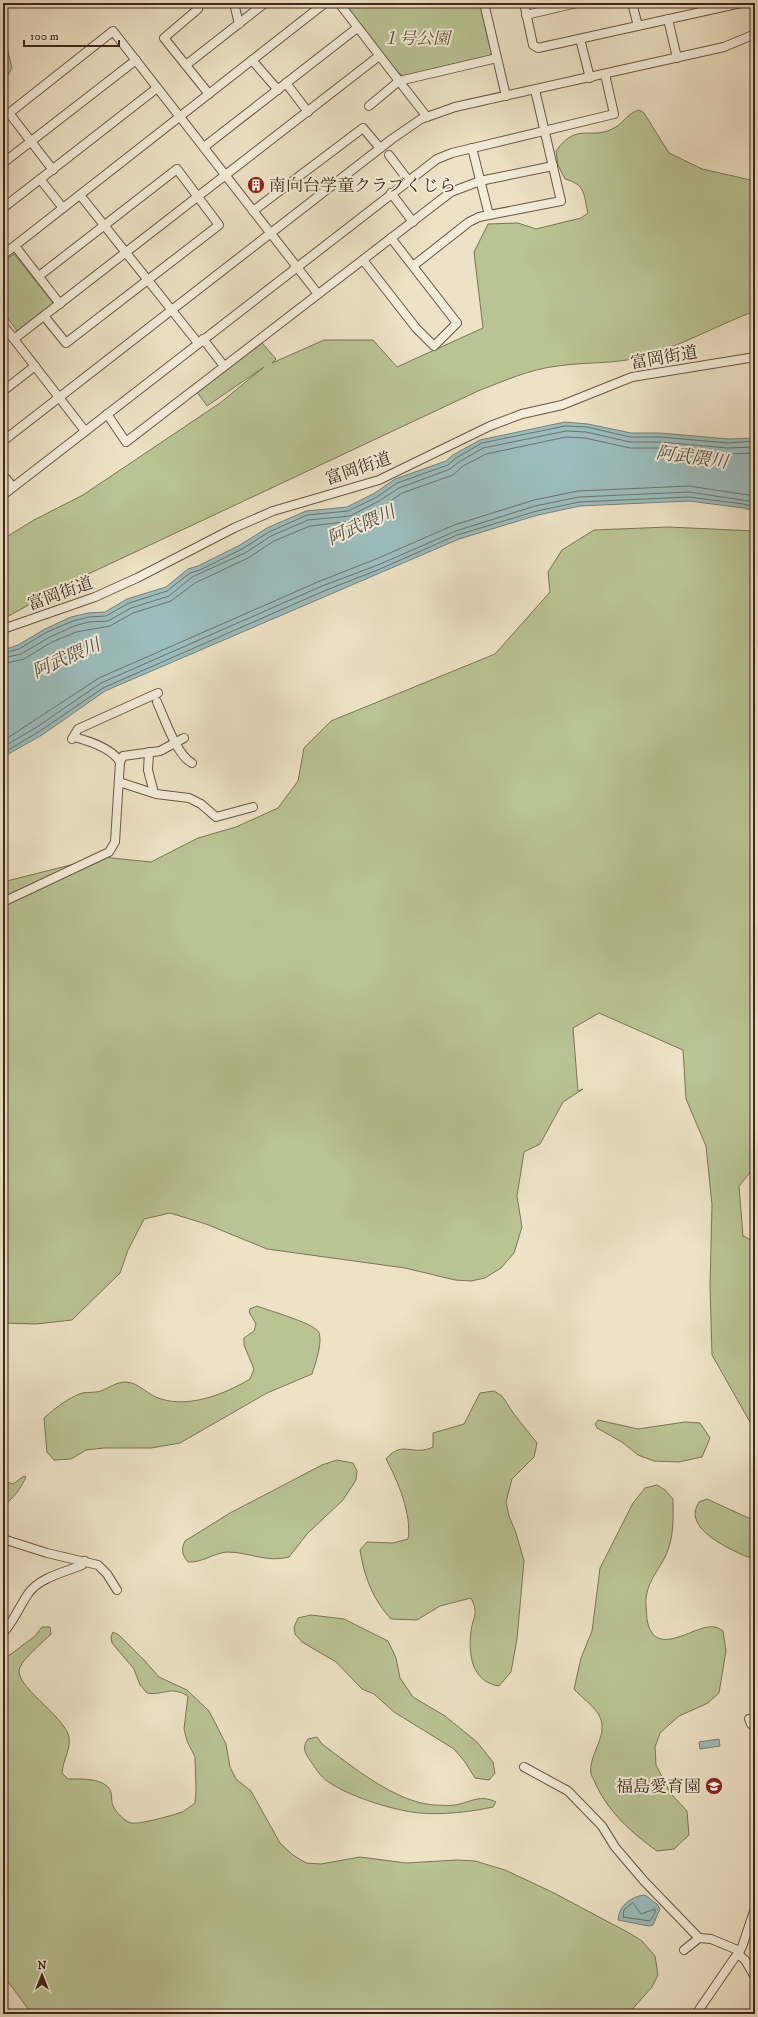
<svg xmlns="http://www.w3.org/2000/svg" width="758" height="2017" viewBox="0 0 758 2017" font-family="'IM FELL DW Pica','Noto Serif JP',serif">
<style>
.green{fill:#b9c394;stroke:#7c7458}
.water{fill:#9bbcbc;stroke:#77807c}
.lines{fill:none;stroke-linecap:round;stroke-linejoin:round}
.shore{stroke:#6e716c;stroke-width:1}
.minor-casing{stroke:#6b5546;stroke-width:10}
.minor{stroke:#f3ecd9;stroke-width:8}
.labels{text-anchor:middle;stroke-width:4;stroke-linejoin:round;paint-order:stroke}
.park-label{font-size:17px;font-style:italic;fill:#5e4d3a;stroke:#f3ecd9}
.poi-label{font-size:17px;fill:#40261c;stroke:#f3ecd9;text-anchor:start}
.street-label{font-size:17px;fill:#40261c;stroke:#f3ecd9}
.water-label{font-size:18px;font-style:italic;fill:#574c44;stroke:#f3ecd9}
</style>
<rect width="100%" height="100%" fill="#ede2c5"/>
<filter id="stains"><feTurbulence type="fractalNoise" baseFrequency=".005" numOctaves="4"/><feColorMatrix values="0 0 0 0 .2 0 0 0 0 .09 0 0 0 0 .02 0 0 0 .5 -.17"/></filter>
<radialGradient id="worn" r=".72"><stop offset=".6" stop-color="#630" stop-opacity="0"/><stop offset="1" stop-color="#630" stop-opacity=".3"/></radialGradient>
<g class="green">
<polygon points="342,3 480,3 492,52 488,58 410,76 403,76 396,71"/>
<polygon points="3,31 12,68 3,84"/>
<path d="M 639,110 L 644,113 L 669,153 L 702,169 L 755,181 L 755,311 C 715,326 678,348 637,358 C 612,364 584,362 558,366 C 530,369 504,381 478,391 L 67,584 L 3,619 L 3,539 L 34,520 L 83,495 L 220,403 L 264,367 L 207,406 L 197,392 L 262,343 L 276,359 L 272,363 L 324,340 L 373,340 L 397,367 L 483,328 L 474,252 L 488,224 L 518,223 L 536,229 L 581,218 L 588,213 C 583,193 586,185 565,179 L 558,165 L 556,151 C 577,121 591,141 614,128 C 624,123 626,114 639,110 Z"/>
<polygon points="14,254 54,304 18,332 3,312 3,262"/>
<polygon points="668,527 755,531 755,1161 749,1174 739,1186 743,1236 755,1242 755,1428 750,1422 712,1355 710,1286 712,1205 706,1146 686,1099 683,1050 599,1013 573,1028 578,1091 583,1089 563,1102 540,1144 524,1152 517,1196 522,1227 514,1253 501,1268 485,1278 471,1281 455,1280 405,1268 267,1249 206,1224 170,1213 144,1219 128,1250 120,1273 72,1320 36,1324 3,1323 3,882 102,857 151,862 198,838 236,827 278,808 298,781 304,748 331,721 495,654 550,592 548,572 562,550 594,530"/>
<path d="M 257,1306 C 270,1311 310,1322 318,1331 C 324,1339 315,1365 312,1374 L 267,1393 L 180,1443 L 151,1448 L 104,1448 L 86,1450 L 71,1459 L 54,1460 L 47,1452 L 44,1418 C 55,1408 68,1398 82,1393 C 89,1392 97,1393 103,1390 C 110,1387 117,1382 126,1382 C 140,1383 147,1395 161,1399 C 190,1408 225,1394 250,1379 L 254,1369 L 244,1345 L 244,1338 L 254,1331 L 256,1324 L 249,1312 L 250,1309 Z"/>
<path d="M 494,1391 L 502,1396 L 514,1414 L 537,1443 L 534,1457 L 512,1479 L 506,1502 L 509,1516 L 516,1533 L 524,1561 L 517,1639 L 511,1672 L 499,1686 C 472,1682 468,1655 471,1631 C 473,1617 479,1613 471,1598 L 440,1606 L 417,1620 L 391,1619 C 373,1600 364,1576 360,1550 L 367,1542 L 393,1543 L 408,1539 C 412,1515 398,1481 386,1459 C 403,1439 412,1457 433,1447 L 433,1433 L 464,1424 L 480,1393 Z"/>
<polygon points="598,1420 638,1429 685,1422 700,1423 710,1438 702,1457 679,1462 654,1461 638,1455 622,1442 597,1428 595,1424"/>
<path d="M 337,1460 L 353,1463 L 357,1471 L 356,1480 L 343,1500 L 307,1534 L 289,1557 C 267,1563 249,1552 227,1552 C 214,1553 202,1563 188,1562 C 182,1555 181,1549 185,1541 L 230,1513 L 322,1465 Z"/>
<path d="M 24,1476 L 26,1477 C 22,1486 16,1495 8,1502 L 3,1502 L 3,1481 L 13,1484 Z"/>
<path d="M 657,1485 L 665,1490 L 673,1499 C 673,1515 674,1531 669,1547 C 663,1568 644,1581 646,1606 C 647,1611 646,1618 648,1624 C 658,1659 696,1623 715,1627 C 717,1627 721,1630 723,1631 L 726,1651 L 719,1693 L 708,1703 L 679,1716 L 660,1733 L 655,1747 L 656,1765 L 671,1794 L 687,1811 L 689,1835 L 674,1849 L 657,1851 C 632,1833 610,1814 596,1785 C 595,1781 592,1777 591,1774 C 588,1753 610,1736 599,1715 C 593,1705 582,1698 574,1689 L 581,1658 L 592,1631 L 600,1568 L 633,1503 L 645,1488 Z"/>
<path d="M 707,1499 L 755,1521 L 755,1560 C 738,1553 696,1536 695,1514 C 695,1510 697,1506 699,1502 Z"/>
<polygon points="311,1615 344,1619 388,1641 396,1658 400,1678 413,1697 445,1716 477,1742 493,1762 495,1773 489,1780 475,1778 465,1762 454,1749 394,1712 374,1694 362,1689 336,1662 302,1642 295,1634 294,1627 298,1618"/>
<path d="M 42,1627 L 50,1627 L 51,1634 C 43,1642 24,1658 20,1667 C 11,1684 65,1716 69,1737 C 71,1749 63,1760 62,1773 L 68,1779 C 81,1779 97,1778 107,1786 C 114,1792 110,1799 113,1806 C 116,1812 124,1821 131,1823 C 138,1825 174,1815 182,1812 C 186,1810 191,1806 195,1803 L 196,1789 L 195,1757 L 187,1741 L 184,1729 L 188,1696 C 169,1685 164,1696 147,1693 L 140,1685 L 134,1669 L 112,1643 L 111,1637 L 113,1632 L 119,1635 L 144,1660 L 159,1677 L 187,1690 L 209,1711 L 226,1744 L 230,1767 L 236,1779 L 251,1791 L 280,1843 L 293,1855 L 306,1863 L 321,1864 L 360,1857 L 406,1863 L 457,1860 L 475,1861 L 505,1870 L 552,1892 L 631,1934 L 642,1941 L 655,1956 L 658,1975 L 652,1987 L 628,2014 L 32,2014 L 3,1975 L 3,1660 L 35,1636 Z"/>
<path d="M 317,1737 L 322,1744 C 353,1767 395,1802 434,1805 C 440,1805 449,1806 455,1805 C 471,1802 480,1794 496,1802 L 493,1807 C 470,1812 443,1815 420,1813 C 395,1811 351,1797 330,1783 C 323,1779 316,1770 312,1763 C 306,1755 301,1748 308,1739 Z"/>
</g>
<g class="water">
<polygon points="565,422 588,424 631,433 660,433 729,439 755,438 755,511 743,508 689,501 580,506 538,515 459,539 105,691 42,735 3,757 3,650 18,645 45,629 71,617 88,613 105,612 127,599 166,587 188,569 198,566 240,545 267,528 306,511 347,507 375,493 395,479 446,461 453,455 480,440"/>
<polygon points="719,1739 720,1746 700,1749 699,1742"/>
<path d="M 645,1895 L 657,1904 L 660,1909 L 653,1925 L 649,1926 L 618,1920 C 619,1905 632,1896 645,1895 Z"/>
</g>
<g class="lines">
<g class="shore">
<polyline points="3,653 19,649 47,632 73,621 89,617 106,616 129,603 167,591 190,573 200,570 242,549 269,532 307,515 348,511 377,497 397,483 448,465 456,458 482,443 565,426 587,427 630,437 660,437 728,443 755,441"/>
<polyline points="3,658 21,654 50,637 74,626 89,622 108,621 131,608 169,596 192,577 245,553 271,536 308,520 350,516 379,501 399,488 450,469 459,462 483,448 566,431 586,432 630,442 660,442 728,448 755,447"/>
<polyline points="3,664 24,659 52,642 76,632 110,626 133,613 171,601 195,583 248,558 274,541 310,526 353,521 382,507 402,493 453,475 463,466 486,454 566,437 585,438 630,448 659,448 728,454 755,453"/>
<polyline points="3,741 99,678 320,581 376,559 454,525 534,500 578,491 689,486 755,496"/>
<polyline points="3,747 37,727 101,683 322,586 378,565 456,531 535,506 579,497 689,492 755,502"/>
<polyline points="3,753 40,731 103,688 324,591 380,569 457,535 537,511 579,502 689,497 743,504 755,507"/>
<polygon points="633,1903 641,1914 655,1909 655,1913 650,1921 623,1917 624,1910"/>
</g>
<defs>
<g id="minor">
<polyline points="196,3 198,9 164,38 209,94"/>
<polyline points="234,3 239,24"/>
<polyline points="339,3 399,81 497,58"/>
<polyline points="484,3 506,96"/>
<polyline points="524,3 533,45 538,48 741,3"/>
<polyline points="632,3 638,26"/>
<polyline points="526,15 577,3"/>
<polyline points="668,19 677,58"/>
<polyline points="580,39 590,78"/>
<polyline points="252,60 278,90"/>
<polyline points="186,65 265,3"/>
<polyline points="286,83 308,112"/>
<polyline points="369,106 399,81 427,117"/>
<polyline points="9,113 53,170"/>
<polyline points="3,118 113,31 318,294"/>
<polyline points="204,147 357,28"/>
<polyline points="472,148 489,215"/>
<polyline points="389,155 408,180"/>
<polyline points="3,163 136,60"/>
<polyline points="40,179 63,208"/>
<polyline points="391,193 413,222"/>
<polyline points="80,195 198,343"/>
<polyline points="3,208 157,88"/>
<polyline points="253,211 363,128 380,148"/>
<polyline points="15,246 60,304"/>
<polyline points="3,255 325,3"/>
<polyline points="363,260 416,328 434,346 457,323 391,238"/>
<polyline points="413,266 469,222 479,217 561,201 535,90"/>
<polyline points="39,276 177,169 219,225 66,343 44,316"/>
<polyline points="3,325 85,431"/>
<polyline points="14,339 379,56"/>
<polyline points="203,339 224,366"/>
<polyline points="3,391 35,366"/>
<polyline points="107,414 126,442 451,192 480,181 553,166"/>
<polyline points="3,441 392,139 421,119 455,107 724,47 755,34"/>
<polyline points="3,475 13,487"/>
<polyline points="3,495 437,159 452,153 614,114 605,74"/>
<polyline points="3,629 95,597 137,578 234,528 273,511 379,480 490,426 522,414 562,405 632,377 755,357"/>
<path d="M 157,702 C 164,717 177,756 192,763"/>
<polyline points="72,739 78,729 158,693"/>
<polyline points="149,752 148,770 154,793"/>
<polyline points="120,762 123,756 160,751 184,738"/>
<polyline points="119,782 156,794 189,798 201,804 216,817 253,807"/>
<path d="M 3,902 L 109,852 L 115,842 L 120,762 C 112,748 89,741 74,737"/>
<polyline points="3,1539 47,1553 98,1565 107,1574 117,1590"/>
<path d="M 3,1633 C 14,1621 19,1607 28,1594 C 38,1578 65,1572 82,1565 L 85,1561"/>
<polyline points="749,1719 751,1724 755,1727"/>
<polyline points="524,1767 568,1791 602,1826 615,1847 644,1881 699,1938"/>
<polyline points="684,1950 699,1938 711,1939 740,1951"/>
<polyline points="738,1954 745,1960 755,1977"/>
<polyline points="696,2014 742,1947 755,1908"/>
</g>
</defs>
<use href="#minor" class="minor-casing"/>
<use href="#minor" class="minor"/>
</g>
<defs>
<symbol id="building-disc" viewBox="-11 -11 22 22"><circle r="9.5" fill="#8f2418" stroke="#f3ecd9"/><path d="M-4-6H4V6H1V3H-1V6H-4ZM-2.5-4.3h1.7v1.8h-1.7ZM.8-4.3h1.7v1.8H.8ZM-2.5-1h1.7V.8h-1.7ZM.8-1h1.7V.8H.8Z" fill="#fff"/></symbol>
<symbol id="school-disc" viewBox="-11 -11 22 22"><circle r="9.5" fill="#8f2418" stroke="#f3ecd9"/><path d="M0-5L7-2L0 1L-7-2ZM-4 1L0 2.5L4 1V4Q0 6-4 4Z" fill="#fff"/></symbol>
</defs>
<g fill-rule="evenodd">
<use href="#building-disc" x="246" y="175" width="20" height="20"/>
<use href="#school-disc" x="704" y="1776" width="20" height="20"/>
</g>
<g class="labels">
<g class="park-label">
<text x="416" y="44">１号公園</text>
</g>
<g class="poi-label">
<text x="269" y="191">南向台学童クラブくじら</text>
<text x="701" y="1792" text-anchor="end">福島愛育園</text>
</g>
<g class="street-label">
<text transform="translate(664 357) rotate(-10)" y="6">富岡街道</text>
<text transform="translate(358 468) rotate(-19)" y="6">富岡街道</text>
<text transform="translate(60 593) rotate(-20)" y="6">富岡街道</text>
</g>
<g class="water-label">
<text transform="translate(692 457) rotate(8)" y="6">阿武隈川</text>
<text transform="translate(361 525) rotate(-24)" y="6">阿武隈川</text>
<text transform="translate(66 658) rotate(-24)" y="6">阿武隈川</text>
</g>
</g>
<rect width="758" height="2017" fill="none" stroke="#ede2c5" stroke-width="16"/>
<rect x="4" y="4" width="750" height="2009" fill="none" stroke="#40261c" stroke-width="2"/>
<rect x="8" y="8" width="742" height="2001" fill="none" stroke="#40261c"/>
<g transform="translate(42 1975)" stroke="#f3ecd9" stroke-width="3" paint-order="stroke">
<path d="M0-3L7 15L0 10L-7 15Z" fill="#40261c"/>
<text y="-6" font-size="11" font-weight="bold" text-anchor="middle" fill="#40261c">N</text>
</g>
<path d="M24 40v6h95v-6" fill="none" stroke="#40261c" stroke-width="2"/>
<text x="30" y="40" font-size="12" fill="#40261c" stroke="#f3ecd9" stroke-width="3" paint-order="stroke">100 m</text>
<rect width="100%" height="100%" filter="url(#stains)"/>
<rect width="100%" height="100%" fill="url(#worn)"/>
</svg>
